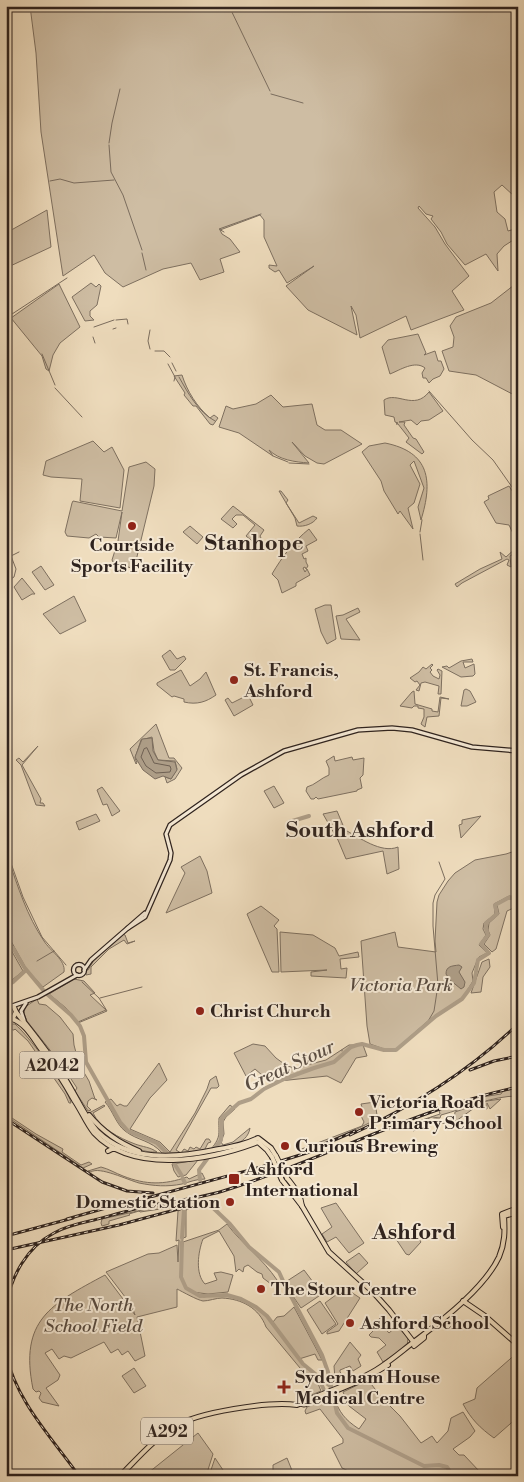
<svg xmlns="http://www.w3.org/2000/svg" width="524" height="1482" viewBox="0 0 524 1482" font-family="'Libre Bodoni',serif">
<style>
.green{fill:#cebda3;stroke:#7e7060}
.water{fill:#ae9e88;stroke:#7b6d5e}
.lines{fill:none;stroke-linecap:round;stroke-linejoin:round}
.shore{stroke:#6e6053;stroke-width:1}
.stream{stroke:#7b6d5e;stroke-width:1}
.river{stroke:#ae9e88;stroke-width:4}
.secondary-casing{stroke:#2f231e;stroke-width:5.5}
.primary-casing{stroke:#2f231e;stroke-width:6}
.secondary{stroke:#f5e9d5;stroke-width:3}
.primary{stroke:#efddbe;stroke-width:4}
.rail-casing{stroke:#2f231e;stroke-width:3}
.rail{stroke:#f5e9d5;stroke-width:1;stroke-dasharray:4;stroke-linecap:butt}
.primary-bridge-casing{stroke:#2f231e;stroke-width:6;stroke-linecap:butt}
.primary-bridge{stroke:#efddbe;stroke-width:4}
.poi-dot{fill:#8f2418;stroke:#f5e9d5;stroke-width:2}
.labels{text-anchor:middle;stroke-width:4;stroke-linejoin:round;paint-order:stroke}
.shield{fill:#f5e9d5;stroke:#6a5e55;stroke-width:1}
.shield-label{font-size:16px;font-weight:bold;fill:#2f231e}
.poi-label{font-size:18px;font-weight:bold;fill:#2f231e;stroke:#f5e9d5;text-anchor:start}
.park-label{font-size:18px;font-style:italic;fill:#574a3f;stroke:#f5e9d5}
.water-label{font-size:19px;font-style:italic;fill:#5b4e43;stroke:#f5e9d5}
.district-label{font-size:22px;font-weight:bold;fill:#2f231e;stroke:#f5e9d5}
</style>
<rect width="100%" height="100%" fill="#efddbe"/>
<filter id="stains"><feTurbulence type="fractalNoise" baseFrequency=".004" numOctaves="4"/><feColorMatrix values="0 0 0 0 .2 0 0 0 0 .09 0 0 0 0 .02 0 0 0 .5 -.17"/></filter>
<radialGradient id="worn" r=".72"><stop offset=".6" stop-color="#630" stop-opacity="0"/><stop offset="1" stop-color="#630" stop-opacity=".3"/></radialGradient>
<g class="green">
<polygon points="30,6 518,6 518,196 514,196 502,185 494,192 497,212 505,219 508,231 518,228 518,237 504,246 497,254 498,271 486,254 465,265 447,244 441,232 431,219 433,216 426,214 419,206 418,208 435,227 445,244 469,276 452,291 464,310 411,330 406,316 360,338 356,315 351,306 357,335 308,310 286,286 314,266 287,283 279,270 275,272 269,268 269,265 277,266 264,237 264,220 260,215 220,230 222,234 230,239 240,252 220,259 224,272 200,280 191,263 163,269 123,287 105,273 94,255 63,276 41,132 36,53"/>
<polygon points="47,210 51,247 6,268 6,258 8,257 6,255 6,233"/>
<polygon points="518,282 518,397 476,375 449,371 442,351 453,347 454,337 450,326 456,317 491,303"/>
<polygon points="91,283 96,287 99,284 101,286 97,305 90,311 90,316 94,320 85,321 72,297"/>
<polygon points="59,284 80,327 60,343 53,355 49,371 46,369 42,356 11,318"/>
<path d="M 418,334 L 426,353 L 424,355 L 435,351 L 438,361 L 441,361 L 444,369 L 440,376 L 433,379 L 429,383 L 426,378 L 423,378 L 422,373 L 425,368 C 415,360 400,370 390,374 L 382,347 L 388,340 Z"/>
<path d="M 182,375 C 187,391 197,407 210,418 L 214,415 L 218,418 L 213,425 L 210,424 L 196,406 L 193,406 L 184,395 L 185,393 L 174,376 Z"/>
<path d="M 429,392 L 443,411 L 429,420 L 421,421 L 417,425 L 411,420 L 399,422 L 405,422 L 404,425 L 413,438 L 416,439 L 424,452 L 422,454 L 406,442 L 409,438 L 398,424 L 396,424 L 398,423 L 395,422 L 394,417 L 385,415 L 384,400 C 397,391 414,411 429,392 Z"/>
<path d="M 271,395 L 283,407 L 312,404 L 317,425 L 325,430 L 341,430 L 362,444 L 324,464 L 317,463 L 305,456 L 292,442 L 309,463 C 295,462 279,460 269,450 L 273,456 L 239,433 L 219,427 L 226,406 L 233,409 L 256,404 Z"/>
<polygon points="93,441 104,452 112,447 124,470 120,508 80,501 82,479 51,477 43,475 46,461"/>
<path d="M 385,443 C 430,452 433,481 421,520 L 418,507 L 424,488 L 414,461 L 410,465 L 420,484 L 414,503 L 408,508 L 413,529 L 400,511 L 398,514 L 384,491 L 381,481 L 362,452 L 369,446 Z"/>
<polygon points="146,462 155,469 154,486 134,569 113,562 112,560 118,541 122,512 116,538 99,537 96,534 89,538 67,536 65,532 72,503 73,501 122,511 129,467"/>
<polygon points="509,486 518,500 518,544 509,525 496,523 484,502 489,499 488,496"/>
<path d="M 279,491 L 281,491 L 288,500 L 286,503 L 299,523 L 313,516 L 317,518 C 313,524 304,527 297,526 L 295,518 Z"/>
<polygon points="233,506 264,530 260,536 261,538 256,544 246,536 255,525 243,515 236,515 232,519 237,524 233,528 221,519"/>
<polygon points="190,526 203,537 197,544 183,532"/>
<path d="M 309,529 L 317,540 L 306,546 L 308,551 L 302,554 L 304,559 L 306,558 L 306,562 L 308,566 L 306,569 L 305,567 L 303,568 L 305,572 L 307,569 L 310,575 L 296,583 L 296,586 L 282,593 L 278,580 L 272,574 C 282,557 294,541 309,529 Z"/>
<polygon points="518,545 518,551 510,556 511,567 507,565 509,560 507,559 462,583 457,587 455,584 480,569 502,559 500,552 506,557 516,548"/>
<polygon points="41,566 54,585 45,590 32,572"/>
<polygon points="22,578 35,594 32,594 22,600 14,587"/>
<polygon points="74,596 86,621 60,634 43,614"/>
<polygon points="325,605 331,605 336,639 327,644 321,632 315,609"/>
<polygon points="358,608 360,612 346,619 360,640 341,639 336,616 343,615"/>
<polygon points="170,650 177,659 184,656 186,659 175,670 170,670 162,656"/>
<polygon points="472,659 473,662 463,662 465,668 474,664 475,674 473,676 461,677 442,667 447,666 449,668 461,661"/>
<polygon points="432,664 433,665 430,668 432,670 430,672 433,676 439,679 440,675 437,670 438,669 442,671 441,694 438,694 439,686 425,682 421,683 419,691 416,690 420,685 417,681 415,682 410,678 419,672 423,667 426,669"/>
<path d="M 181,670 L 190,686 L 200,679 L 206,672 L 216,695 C 206,702 197,705 184,702 L 184,699 L 174,696 L 172,697 L 157,685 L 157,683 Z"/>
<polygon points="466,689 470,691 476,702 467,706 461,706 464,690"/>
<polygon points="414,691 415,704 432,709 432,711 438,712 440,697 449,699 441,698 439,716 427,717 425,727 421,724 424,717 424,709 418,708 418,706 414,706 412,708 400,706 412,692"/>
<polygon points="248,695 253,705 234,716 225,700 228,698 232,703"/>
<polygon points="156,724 169,758 174,758 182,768 175,779 167,783 165,777 171,779 177,769 175,761 158,760 154,751 152,737 141,740 135,758 137,763 136,764 130,749"/>
<polygon points="38,746 22,765 41,799 40,803 43,803 45,806 36,805 21,765 16,760 19,758 23,762"/>
<path d="M 334,756 L 335,761 L 352,757 L 353,760 L 364,758 L 363,775 L 360,778 L 362,788 L 357,790 L 357,791 L 318,799 L 316,797 L 314,799 L 311,799 L 306,791 L 307,787 C 315,785 321,778 329,775 L 329,768 L 326,761 Z"/>
<polygon points="274,786 284,803 274,808 264,791"/>
<polygon points="102,787 120,811 112,816 107,804 103,805 97,790"/>
<path d="M 337,811 L 345,830 C 359,837 381,854 398,847 L 399,869 L 387,874 L 383,851 L 346,859 L 338,840 L 323,814 Z"/>
<polygon points="96,814 100,821 79,830 76,822"/>
<polygon points="481,816 461,838 459,825 462,824 462,820"/>
<polygon points="518,850 518,897 509,896 494,904 495,914 484,923 483,929 486,935 479,945 487,953 479,957 477,961 472,973 473,981 463,997 429,1020 396,1049 384,1049 370,1044 367,1026 361,941 395,932 398,947 436,952 435,941 437,902 439,895 448,881 455,873 475,860 506,854"/>
<polygon points="200,856 207,871 212,893 166,913 185,873 181,867"/>
<path d="M 6,857 L 8,858 C 18,887 27,916 44,941 C 50,951 66,960 64,972 L 43,987 L 27,970 L 6,932 Z"/>
<polygon points="508,899 518,900 518,906 507,911 496,949 492,952 484,944 490,935 488,930 489,923 499,914 497,905"/>
<polygon points="261,906 279,920 274,926 277,929 279,972 272,972 247,914"/>
<polygon points="280,932 313,935 335,948 339,956 358,952 359,957 340,959 341,969 347,968 346,978 311,976 311,972 327,970 281,972"/>
<polygon points="123,934 125,935 128,943 135,941 127,944 124,940 109,949 91,967 91,974 86,975 86,970 88,970 94,960"/>
<polygon points="6,945 10,948 23,971 6,985"/>
<polygon points="489,959 490,967 483,977 481,992 471,993 482,962"/>
<polygon points="74,979 84,981 95,993 90,995 106,1010 78,1022 66,1008 49,994"/>
<polygon points="37,999 39,1004 46,1005 60,1017 73,1034 74,1045 79,1064 89,1081 95,1099 97,1100 92,1098 88,1101 87,1106 91,1110 88,1111 75,1091 77,1088 61,1064 27,1021 24,1014 25,1007"/>
<path d="M 6,1024 L 15,1024 C 28,1035 68,1088 71,1103 L 69,1103 L 65,1094 L 28,1041 L 15,1029 L 14,1030 L 6,1029 Z"/>
<polygon points="253,1044 265,1046 276,1058 287,1066 295,1068 326,1060 349,1045 363,1045 367,1056 356,1058 341,1083 327,1076 270,1082 255,1069 246,1076 234,1053"/>
<path d="M 159,1063 L 167,1080 L 150,1098 L 130,1129 L 160,1142 L 170,1152 L 195,1113 L 207,1089 L 210,1080 L 216,1076 L 219,1086 L 217,1088 L 211,1088 L 176,1150 L 181,1153 L 184,1149 L 188,1151 L 190,1147 L 194,1149 L 196,1147 L 200,1149 L 206,1139 L 209,1139 L 211,1142 L 208,1143 L 204,1151 L 188,1153 L 162,1153 C 151,1140 138,1141 125,1131 C 116,1124 113,1111 105,1102 L 111,1099 L 117,1106 L 120,1104 L 124,1106 L 127,1106 Z"/>
<path d="M 518,1088 L 518,1096 C 491,1096 467,1108 441,1115 L 440,1118 L 432,1117 L 413,1125 L 414,1129 L 419,1127 L 419,1124 C 430,1120 438,1115 447,1124 L 441,1123 L 442,1121 C 431,1118 423,1127 413,1131 L 410,1124 L 440,1114 L 439,1110 L 482,1097 L 501,1094 L 503,1091 Z"/>
<polygon points="501,1099 490,1109 487,1103 487,1109 477,1106 456,1121 454,1120 455,1112 487,1101"/>
<polygon points="375,1102 377,1115 372,1119 375,1120 349,1133 300,1152 299,1150 362,1126 364,1122 361,1116 363,1111 361,1104"/>
<path d="M 104,1105 L 105,1106 L 93,1113 C 100,1128 119,1138 135,1144 C 143,1147 150,1147 157,1152 C 134,1154 101,1131 89,1113 Z"/>
<path d="M 230,1105 L 235,1109 L 226,1117 L 223,1122 L 224,1134 L 221,1142 L 223,1145 L 233,1142 L 250,1128 C 247,1146 225,1147 211,1149 C 222,1136 218,1133 219,1118 Z"/>
<polygon points="6,1114 36,1134 63,1149 62,1152 81,1165 89,1162 92,1164 83,1168 6,1116"/>
<polygon points="198,1160 186,1175 178,1177 174,1171 172,1164"/>
<path d="M 101,1167 C 109,1169 115,1173 123,1176 C 146,1185 164,1185 187,1177 L 189,1179 L 202,1173 L 205,1179 C 196,1179 190,1182 182,1184 C 167,1187 154,1186 139,1183 C 128,1180 99,1166 91,1172 L 88,1171 Z"/>
<path d="M 177,1202 L 181,1202 L 184,1204 L 184,1210 L 189,1209 L 186,1210 L 186,1237 L 183,1238 L 183,1231 L 182,1253 L 183,1242 L 219,1230 L 227,1224 C 242,1244 263,1259 277,1280 L 275,1283 L 274,1282 L 271,1284 L 263,1278 L 262,1274 L 257,1272 L 248,1265 L 244,1267 L 243,1272 L 239,1269 L 236,1272 L 234,1256 L 219,1231 L 203,1239 C 198,1252 195,1274 205,1284 L 217,1280 L 214,1273 L 221,1272 L 233,1275 L 228,1292 L 208,1294 L 192,1292 L 204,1297 L 213,1295 L 235,1297 L 249,1302 L 263,1312 L 301,1362 L 315,1376 L 321,1391 L 309,1396 L 307,1395 L 309,1386 L 305,1374 L 266,1327 C 259,1308 242,1299 222,1298 C 216,1298 209,1301 203,1301 C 197,1300 183,1292 177,1289 L 177,1307 L 137,1317 L 145,1356 L 135,1361 L 128,1351 L 122,1355 L 118,1349 L 111,1353 L 104,1342 L 71,1358 L 64,1356 L 59,1359 L 52,1349 L 45,1353 L 60,1375 L 58,1380 L 46,1388 L 59,1406 L 42,1402 L 39,1398 L 41,1393 L 39,1391 L 36,1392 L 33,1389 C 19,1320 51,1304 105,1275 L 135,1315 L 132,1306 L 106,1272 L 148,1254 L 159,1253 L 177,1245 L 178,1262 L 179,1240 L 176,1241 L 178,1211 L 181,1210 L 181,1206 L 140,1212 L 139,1211 L 129,1214 L 130,1215 L 109,1221 L 109,1224 L 102,1226 L 101,1223 L 102,1219 L 169,1204 L 171,1205 Z"/>
<polygon points="336,1203 364,1243 349,1253 336,1237 327,1242 322,1234 332,1227 321,1208"/>
<polygon points="413,1231 421,1242 409,1255 406,1254 396,1239"/>
<polygon points="359,1253 368,1263 356,1274 346,1262"/>
<polygon points="304,1270 322,1294 301,1308 284,1283"/>
<polygon points="345,1288 360,1298 339,1331 327,1334 327,1332 338,1324 325,1303"/>
<polygon points="320,1301 336,1324 322,1334 307,1310"/>
<polygon points="294,1307 319,1354 322,1360 318,1360 315,1354 299,1359 273,1322 277,1317 284,1316"/>
<polygon points="380,1318 383,1321 380,1323 389,1333 397,1326 408,1338 407,1347 383,1362 377,1352 386,1345 379,1338 371,1337 369,1335 377,1327 377,1321"/>
<polygon points="350,1342 361,1355 358,1359 361,1366 353,1371 350,1366 340,1370 340,1372 347,1379 339,1382 335,1379 334,1366"/>
<path d="M 518,1352 L 518,1417 L 494,1438 C 480,1428 471,1419 463,1404 L 475,1399 L 477,1388 Z"/>
<polygon points="134,1368 146,1386 134,1393 122,1376"/>
<path d="M 368,1380 L 382,1398 L 400,1416 L 421,1443 L 432,1436 L 437,1443 L 448,1431 L 451,1418 L 463,1412 L 475,1431 L 470,1437 L 453,1449 L 459,1455 L 464,1455 L 480,1472 L 486,1476 L 359,1476 L 342,1468 L 332,1448 L 343,1443 L 343,1439 L 320,1409 L 306,1414 L 305,1411 L 307,1407 L 333,1396 C 340,1413 344,1419 359,1429 L 366,1419 L 349,1406 L 343,1392 Z"/>
<polygon points="198,1433 213,1454 206,1476 150,1476 148,1473"/>
<polygon points="215,1458 227,1476 209,1476"/>
<polygon points="287,1458 293,1473 290,1476 273,1476 273,1465"/>
</g>
<g class="water">
<polygon points="152,738 153,751 158,760 175,762 177,770 171,779 163,776 155,779 143,770 135,757 142,739"/>
<path d="M 459,965 L 462,967 L 459,972 L 465,982 L 464,987 L 461,989 L 450,980 L 446,974 C 446,966 452,966 459,965 Z"/>
</g>
<g class="lines">
<polygon class="shore" points="147,748 154,763 170,766 171,769 170,772 156,773 146,766 141,757 144,749"/>
<g class="stream">
<polyline points="229,6 270,91"/>
<polyline points="271,94 303,103"/>
<polyline points="109,143 112,123 120,89"/>
<polyline points="109,145 111,172 123,195 142,250"/>
<polyline points="50,181 60,179 74,183 114,180"/>
<polyline points="224,232 219,229 261,214"/>
<polyline points="142,253 146,270"/>
<polyline points="6,303 12,313"/>
<polyline points="6,318 67,278"/>
<polyline points="116,320 127,319 128,324"/>
<polyline points="94,327 114,320"/>
<polyline points="113,329 116,328"/>
<polyline points="150,330 148,341 150,349"/>
<polyline points="93,337 95,343"/>
<polyline points="155,351 164,351 170,357"/>
<polyline points="42,354 55,385"/>
<polyline points="172,363 176,371"/>
<polyline points="168,364 175,377 174,381"/>
<path d="M 179,377 C 188,393 198,412 215,421"/>
<polyline points="55,388 82,417"/>
<polyline points="429,391 472,440 493,460 512,487"/>
<polyline points="273,456 288,462"/>
<polyline points="289,463 309,464"/>
<polyline points="420,532 422,520"/>
<polyline points="420,534 423,560"/>
<polyline points="6,582 14,577 16,569 11,556 19,552"/>
<polyline points="6,849 23,897 42,937 66,965"/>
<polyline points="6,933 13,948"/>
<polyline points="37,961 54,951"/>
<polyline points="100,998 142,987"/>
<polyline points="78,1023 107,1011 99,998 82,982"/>
<polyline points="427,1023 434,1011 438,985 433,926 433,903 435,895 445,879 439,862"/>
<polyline points="342,1050 342,1051"/>
<polyline points="344,1053 345,1053"/>
</g>
<g class="river">
<polyline points="289,822 309,816"/>
<polyline points="6,942 13,948 24,967 44,991"/>
<polyline points="6,986 13,982 26,970"/>
<polyline points="47,994 71,1015 80,1026 84,1036 86,1062 120,1122 128,1131 157,1143 167,1153"/>
<polyline points="174,1163 182,1176"/>
<polyline points="183,1179 185,1183"/>
<polyline points="200,1180 199,1170 221,1140 222,1118 239,1103 251,1099 264,1089 284,1079 314,1068 334,1062 351,1047 357,1045 362,1044 384,1050 396,1050 436,1016 462,999 474,983 478,960 489,953 481,944 488,935 486,929 486,923 497,914 495,905 508,898 518,898"/>
<polyline points="209,1204 230,1224 249,1247 279,1272 284,1283 322,1355 328,1372 337,1413 348,1428 424,1466 439,1465 447,1467 453,1476"/>
<polyline points="184,1205 184,1204"/>
<polyline points="182,1238 184,1210"/>
<polyline points="182,1242 181,1277 186,1288 200,1296 227,1295 241,1299 256,1307 267,1316 303,1364 330,1386"/>
<polyline points="319,1379 328,1399 335,1404"/>
</g>
<defs>
<g id="secondary">
<polyline points="128,928 145,917 170,860 171,853 166,834 170,825 241,775 284,751 358,730 392,728 412,730 472,747 518,751"/>
<circle cx="79" cy="970" r="5.5"/>
<polyline points="84,970 91,960 145,913"/>
<polyline points="12,1006 38,997 77,975"/>
<polyline points="24,1020 21,1011 26,1003"/>
</g>
<g id="primary">
<polyline points="6,1005 14,1007 16,1012 13,1018 6,1019"/>
<path d="M 16,1012 C 33,1033 50,1054 64,1077 C 74,1092 87,1121 98,1132 C 129,1162 176,1158 214,1150 C 230,1147 244,1145 258,1138 L 271,1148 L 276,1156"/>
<path d="M 12,1019 C 25,1023 33,1038 41,1049 C 53,1065 64,1082 74,1100 C 81,1110 86,1123 94,1133 C 133,1175 211,1160 258,1142 L 267,1150 L 272,1157"/>
<path d="M 89,1115 C 103,1132 119,1143 139,1151"/>
<polyline points="108,1151 112,1149 118,1149"/>
<path d="M 287,1178 C 294,1187 301,1195 302,1206"/>
<polyline points="282,1180 302,1206 329,1252 372,1291 389,1310 415,1344"/>
<polyline points="503,1227 502,1214 518,1208"/>
<polyline points="463,1301 485,1316 518,1345"/>
<polyline points="414,1346 424,1338 424,1335"/>
<circle cx="304" cy="1401" r="3.5"/>
<path d="M 307,1399 L 313,1398 C 334,1389 356,1382 376,1370 C 391,1361 404,1349 419,1338 C 444,1319 485,1287 499,1257 C 505,1243 505,1231 504,1216 L 518,1212"/>
<polyline points="307,1403 364,1379 388,1365"/>
<path d="M 120,1476 C 137,1459 153,1440 174,1427 C 197,1412 270,1401 297,1405 L 302,1403"/>
</g>
</defs>
<use href="#secondary" class="secondary-casing"/>
<use href="#primary" class="primary-casing"/>
<use href="#secondary" class="secondary"/>
<use href="#primary" class="primary"/>
<defs>
<g id="rail">
<polyline points="470,1070 494,1061 518,1056"/>
<polyline points="6,1119 102,1182 127,1191 153,1193"/>
<path d="M 350,1135 C 412,1107 469,1071 518,1024"/>
<polyline points="309,1151 355,1131"/>
<polyline points="121,1205 268,1165 316,1150"/>
<polyline points="67,1219 127,1202"/>
<polyline points="6,1236 73,1218"/>
<polyline points="6,1250 119,1225 197,1204"/>
<path d="M 6,1306 C 11,1276 27,1247 54,1233 C 66,1226 81,1223 94,1220 C 113,1215 133,1209 152,1205 C 176,1201 200,1198 223,1191 C 323,1160 415,1109 518,1087"/>
<path d="M 6,1354 C 16,1401 52,1438 79,1476"/>
</g>
</defs>
<use href="#rail" class="rail-casing"/>
<use href="#rail" class="rail"/>
<defs>
<g id="primary-bridge">
<polyline points="276,1156 287,1178"/>
<polyline points="272,1157 282,1180"/>
</g>
</defs>
<use href="#primary-bridge" class="primary-bridge-casing"/>
<use href="#primary-bridge" class="primary-bridge"/>
</g>
<g class="poi-dot">
<circle cx="132" cy="526" r="5"/>
<circle cx="234" cy="680" r="5"/>
<circle cx="200" cy="1011" r="5"/>
<circle cx="359" cy="1112" r="5"/>
<circle cx="285" cy="1146" r="5"/>
<rect x="228" y="1173" width="12" height="12" rx="2.5"/>
<circle cx="230" cy="1202" r="5"/>
<circle cx="261" cy="1289" r="5"/>
<circle cx="350" cy="1323" r="5"/>
<path d="M281.5 1379.5h5v5h5v5h-5v5h-5v-5h-5v-5h5z"/>
</g>
<g class="labels">
<g class="shield">
<rect x="19.5" y="1051.5" width="65" height="27" rx="4"/>
<rect x="141" y="1417.5" width="52" height="27" rx="4"/>
</g>
<g class="shield-label">
<text x="52" y="1071">A2042</text>
<text x="167" y="1437">A292</text>
</g>
<g class="poi-label">
<text x="132" y="551" text-anchor="middle">Courtside<tspan x="132" dy="21">Sports Facility</tspan></text>
<text x="244" y="676">St. Francis,<tspan x="244" dy="21">Ashford</tspan></text>
<text x="210" y="1017">Christ Church</text>
<text x="369" y="1108">Victoria Road<tspan x="369" dy="21">Primary School</tspan></text>
<text x="295" y="1152">Curious Brewing</text>
<text x="245" y="1175">Ashford<tspan x="245" dy="21">International</tspan></text>
<text x="220" y="1208" text-anchor="end">Domestic Station</text>
<text x="271" y="1295">The Stour Centre</text>
<text x="360" y="1329">Ashford School</text>
<text x="295" y="1383">Sydenham House<tspan x="295" dy="21">Medical Centre</tspan></text>
</g>
<g class="park-label">
<text x="401" y="991">Victoria Park</text>
<text x="93" y="1311">The North<tspan x="93" dy="21">School Field</tspan></text>
</g>
<g class="water-label">
<text transform="translate(289 1065) rotate(-25)" y="7">Great Stour</text>
</g>
<g class="district-label">
<text x="254" y="550">Stanhope</text>
<text x="360" y="837">South Ashford</text>
<text x="414" y="1239">Ashford</text>
</g>
</g>
<rect width="524" height="1482" fill="none" stroke="#efddbe" stroke-width="25"/>
<rect x="8" y="8" width="509" height="1467" fill="none" stroke="#2f231e" stroke-width="2.5"/>
<rect x="12" y="12" width="499" height="1457" fill="none" stroke="#2f231e"/>
<rect width="100%" height="100%" filter="url(#stains)"/>
<rect width="100%" height="100%" fill="url(#worn)"/>
</svg>
